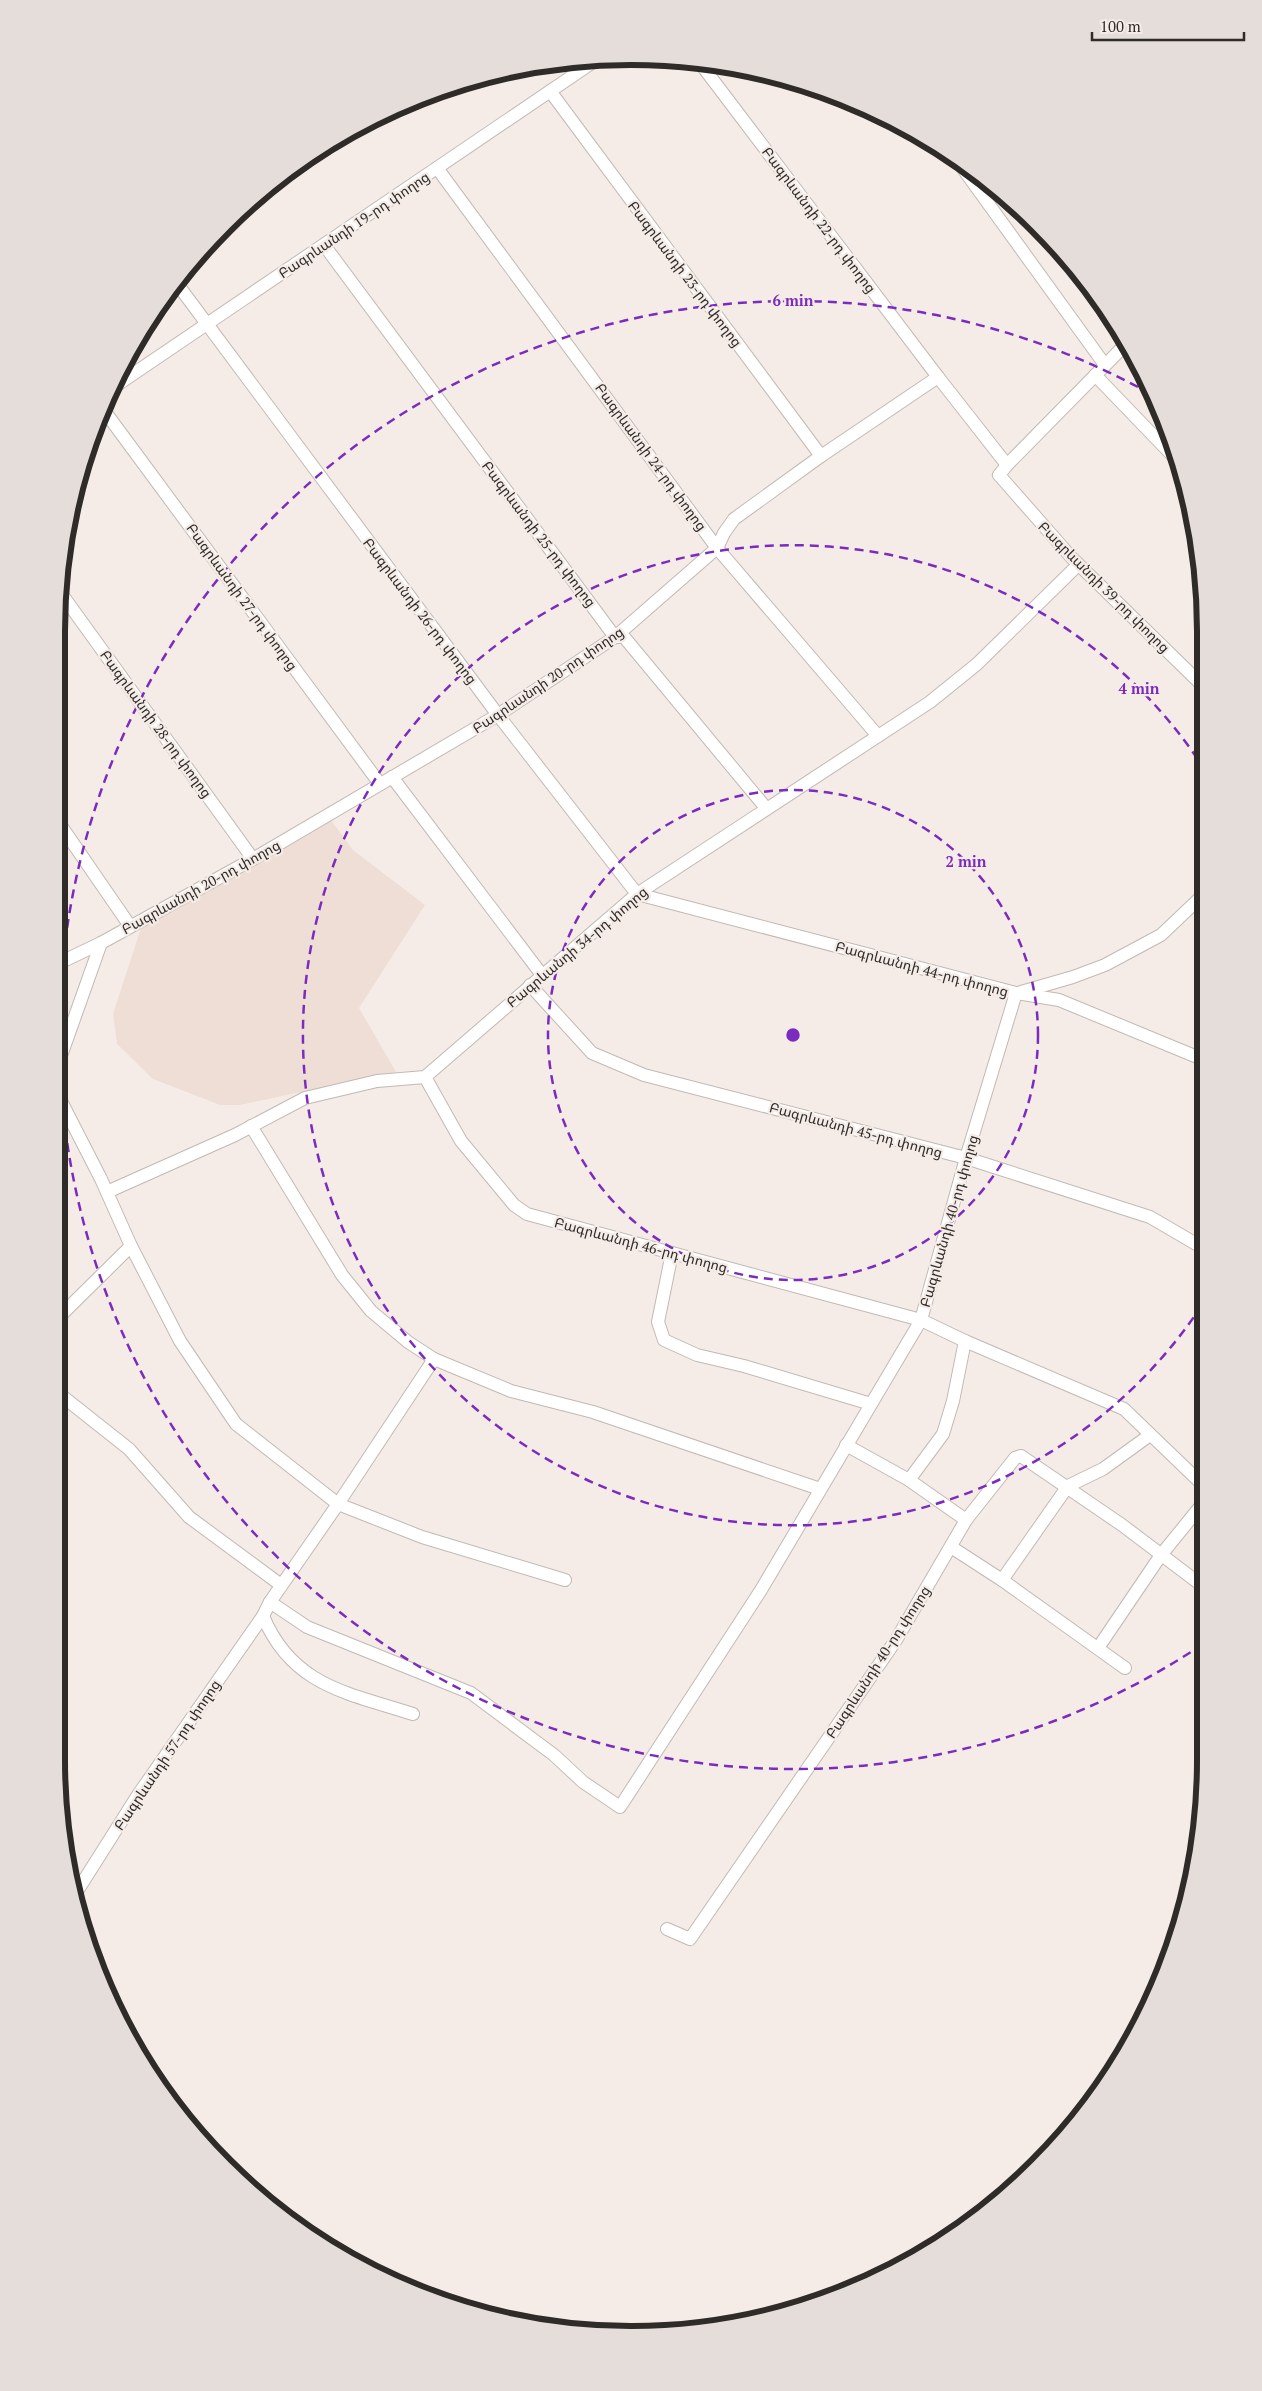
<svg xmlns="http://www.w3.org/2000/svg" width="1262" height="2391" viewBox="0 0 1262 2391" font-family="'PT Serif','Noto Sans Armenian',serif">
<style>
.built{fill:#efded6}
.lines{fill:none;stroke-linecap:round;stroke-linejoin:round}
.minor-casing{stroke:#c1b9b5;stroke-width:14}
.minor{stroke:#fff;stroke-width:12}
.ring{fill:none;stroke:#7b2cbf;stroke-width:2.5;stroke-dasharray:9 6}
.labels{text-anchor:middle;stroke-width:4.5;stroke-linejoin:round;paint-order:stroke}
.street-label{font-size:14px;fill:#2e2b29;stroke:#f5ece8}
.rim{fill:none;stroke:#2e2b29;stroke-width:6}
.centre{fill:#7b2cbf;stroke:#f5ece8;stroke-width:2.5}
.ring-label{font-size:15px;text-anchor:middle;font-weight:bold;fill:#7b2cbf;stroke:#f5ece8;stroke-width:4.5;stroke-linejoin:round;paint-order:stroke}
</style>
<rect width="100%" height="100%" fill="#f5ece8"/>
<polygon class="built" points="331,820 353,850 425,905 359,1008 396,1072 240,1105 220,1105 153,1079 117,1044 113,1014 141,928"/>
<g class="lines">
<defs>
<g id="minor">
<polyline points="700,63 938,377"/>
<polyline points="550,91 821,456"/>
<polyline points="961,166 1105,365"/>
<polyline points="437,168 717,548 878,736"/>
<polyline points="324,245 615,637 624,637 766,808"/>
<polyline points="175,281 498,715 637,894 1016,993 1059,1000 1202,1059"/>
<polyline points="1095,375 1174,457"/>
<polyline points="111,389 596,60"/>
<polyline points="103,409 380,784"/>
<polyline points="1007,465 999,475 1072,558 1201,684"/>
<polyline points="58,589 253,859"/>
<polyline points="392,777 542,975"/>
<polyline points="57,820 130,926"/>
<polyline points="57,964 101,943 253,859 498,715 615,637 717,548 724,533 734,519 821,456 938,377 1007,465 1126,344"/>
<polyline points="530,985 592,1053 644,1075 966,1158 1150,1217 1203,1248"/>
<polyline points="1021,992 1073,977 1105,965 1161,935 1202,896"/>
<polyline points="57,1067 101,943"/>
<path d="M 57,1084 L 62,1103 L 101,1179 L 131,1246 L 180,1341 L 236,1424 L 338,1504 L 270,1602 L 263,1616 C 292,1686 348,1693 413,1714"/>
<polyline points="251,1126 342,1275 371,1311 408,1342 434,1359 511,1391 593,1412 820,1489"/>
<polyline points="107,1192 235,1135 305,1098 377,1081 425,1077 637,894 930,702 977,664 1078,565"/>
<polyline points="672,1253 658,1322 664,1340 697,1355 744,1366 871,1404"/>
<polyline points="57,1319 131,1246"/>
<polyline points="965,1341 1124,1409 1204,1486"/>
<polyline points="434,1359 338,1504 422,1537 565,1580"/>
<polyline points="57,1392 129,1449 189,1517 281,1585"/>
<polyline points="846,1445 909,1480"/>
<polyline points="966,1520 1015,1458 1021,1456 1122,1525 1204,1587"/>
<polyline points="951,1547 1002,1580"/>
<polyline points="270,1602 307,1627 471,1693 554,1755 583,1782 620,1807 761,1590 921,1320 527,1214 514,1205 461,1141 425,1077"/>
<polyline points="1098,1648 1161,1555 1204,1502"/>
<polyline points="1125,1668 1002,1580 1068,1486 1103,1469 1150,1435"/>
<polyline points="74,1896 138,1795 263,1616"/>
<polyline points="667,1929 690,1939 896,1640 966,1520 909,1480 943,1434 953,1401 965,1341 921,1320 966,1158 1016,993"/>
</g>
</defs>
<use href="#minor" class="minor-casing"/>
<use href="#minor" class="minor"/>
</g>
<g class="ring">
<circle cx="793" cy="1035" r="245"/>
<path d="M1202 1305A490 490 0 1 1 1199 761"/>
<path d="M1203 1644A734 734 0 1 1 1149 393"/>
</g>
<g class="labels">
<g class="street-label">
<text transform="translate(819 220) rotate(53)" y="5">Բագրևանդի 22-րդ փողոց</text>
<text transform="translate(354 225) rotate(-34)" y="5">Բագրևանդի 19-րդ փողոց</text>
<text transform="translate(685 274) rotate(53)" y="5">Բագրևանդի 23-րդ փողոց</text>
<text transform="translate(651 457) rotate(54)" y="5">Բագրևանդի 24-րդ փողոց</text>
<text transform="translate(539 534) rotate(53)" y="5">Բագրևանդի 25-րդ փողոց</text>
<text transform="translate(1104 587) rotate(45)" y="5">Բագրևանդի 39-րդ փողոց</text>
<text transform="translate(242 597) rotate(54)" y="5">Բագրևանդի 27-րդ փողոց</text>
<text transform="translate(420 611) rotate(53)" y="5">Բագրևանդի 26-րդ փողոց</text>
<text transform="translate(548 680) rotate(-34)" y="5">Բագրևանդի 20-րդ փողոց</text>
<text transform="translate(156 724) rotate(54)" y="5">Բագրևանդի 28-րդ փողոց</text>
<text transform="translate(201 887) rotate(-29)" y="5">Բագրևանդի 20-րդ փողոց</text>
<text transform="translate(577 947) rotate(-40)" y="5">Բագրևանդի 34-րդ փողոց</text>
<text transform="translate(922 969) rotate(15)" y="5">Բագրևանդի 44-րդ փողոց</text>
<text transform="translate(856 1130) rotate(15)" y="5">Բագրևանդի 45-րդ փողոց</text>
<text transform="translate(949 1221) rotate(-74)" y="5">Բագրևանդի 40-րդ փողոց</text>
<text transform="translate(641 1245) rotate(15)" y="5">Բագրևանդի 46-րդ փողոց</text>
<text transform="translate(878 1662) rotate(-57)" y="5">Բագրևանդի 40-րդ փողոց</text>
<text transform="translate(167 1755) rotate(-56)" y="5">Բագրևանդի 57-րդ փողոց</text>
</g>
</g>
<path d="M0 0H1262V2391H0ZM631 65H631A566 566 0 0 1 1197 631V1760A566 566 0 0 1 631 2326H631A566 566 0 0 1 65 1760V631A566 566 0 0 1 631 65Z" fill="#e5ddd9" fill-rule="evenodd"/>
<path class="rim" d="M631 65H631A566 566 0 0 1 1197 631V1760A566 566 0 0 1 631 2326H631A566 566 0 0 1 65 1760V631A566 566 0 0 1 631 65Z"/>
<circle cx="793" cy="1035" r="8" class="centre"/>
<g class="ring-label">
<text x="793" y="306">6 min</text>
<text x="1139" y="694">4 min</text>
<text x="966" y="867">2 min</text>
</g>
<path d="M1092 32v8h152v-8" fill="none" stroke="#2e2b29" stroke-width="2.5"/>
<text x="1100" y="32" font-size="15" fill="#2e2b29" stroke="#f5ece8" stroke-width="4" paint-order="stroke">100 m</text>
</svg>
